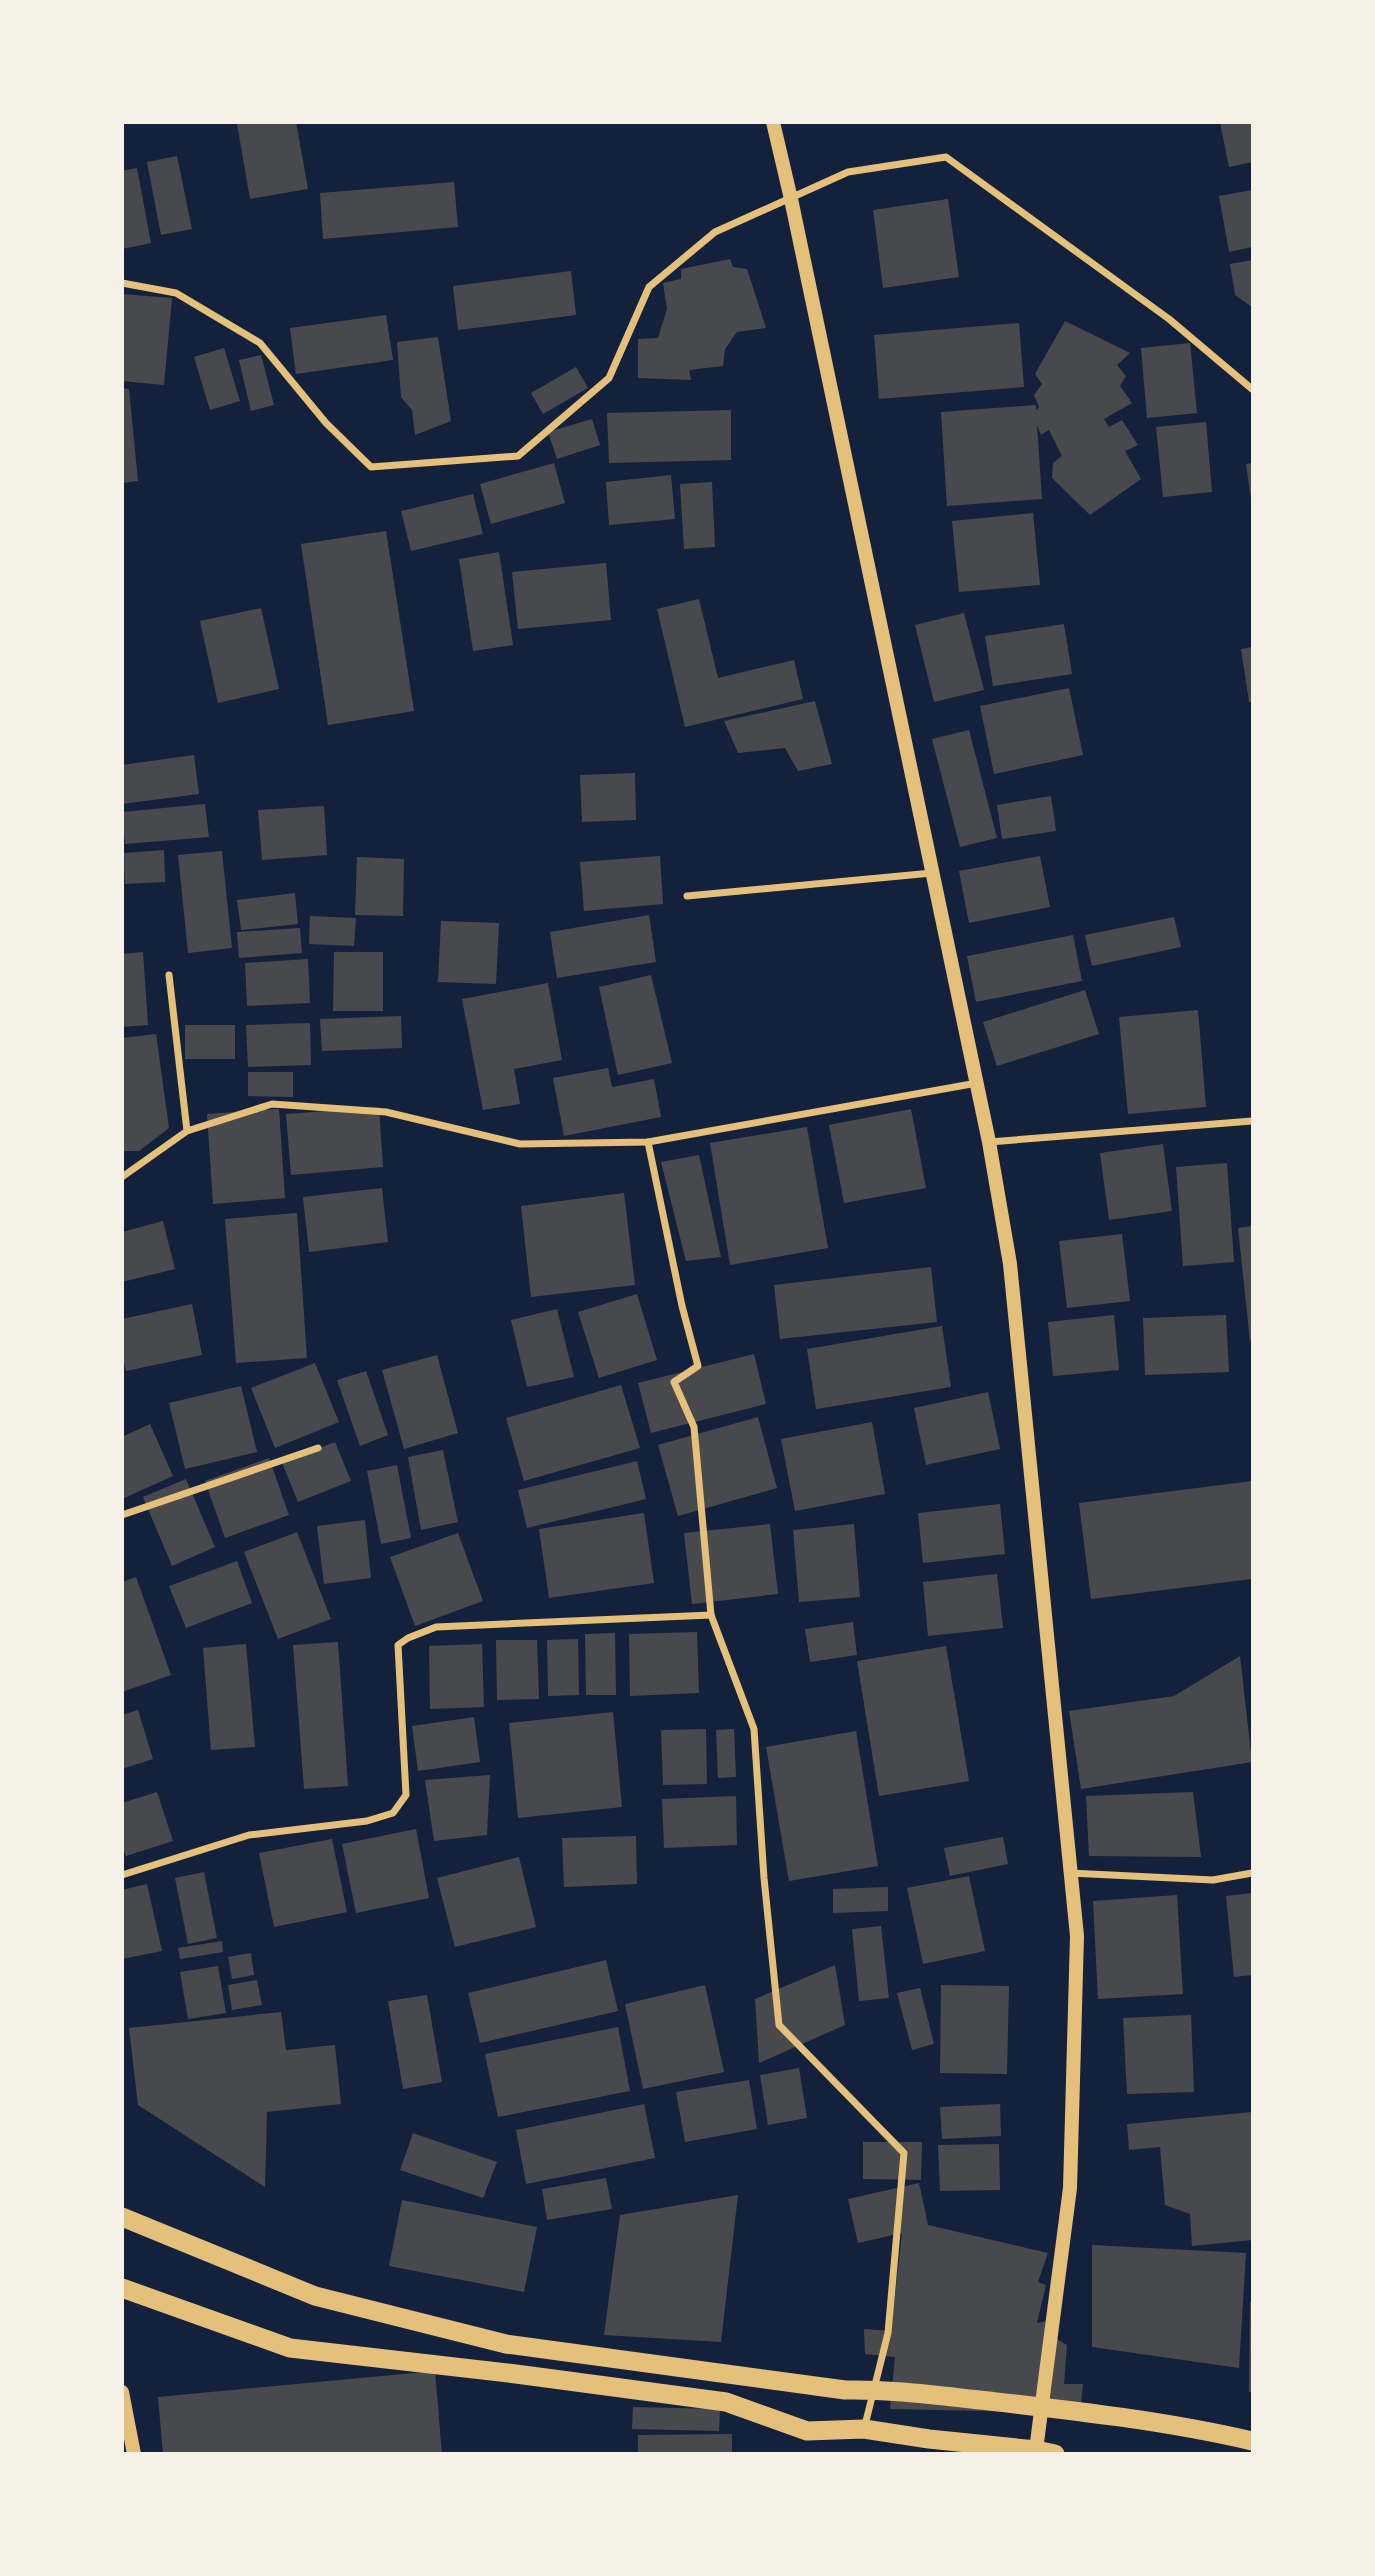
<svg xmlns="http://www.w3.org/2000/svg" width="1375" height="2576" viewBox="0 0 1375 2576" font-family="'PT Sans',sans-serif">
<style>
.building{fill:#48494c}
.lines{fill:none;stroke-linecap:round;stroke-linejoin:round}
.minor{stroke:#e5c07b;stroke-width:7}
.secondary{stroke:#e5c07b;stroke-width:14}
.trunk{stroke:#e5c07b;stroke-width:19}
</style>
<rect width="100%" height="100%" fill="#14213d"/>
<g class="building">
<polygon points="247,122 296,122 308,189 250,199 237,124"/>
<polygon points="1252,122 1252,162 1229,167 1220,123"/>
<polygon points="177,156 192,229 161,235 147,162"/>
<polygon points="137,168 151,243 122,249 122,171"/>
<polygon points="454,182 458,227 323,239 320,193"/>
<polygon points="1252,190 1252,247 1229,252 1219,196"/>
<polygon points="948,199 959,277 883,288 873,210"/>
<polygon points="730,259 733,267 747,269 766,328 737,332 725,349 723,366 689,370 691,380 638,378 638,339 658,338 667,309 663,283 681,279 681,269"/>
<polygon points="1252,260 1252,307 1235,295 1230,264"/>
<polygon points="571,271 576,315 458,330 453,286"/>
<polygon points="122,294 172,298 164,385 122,381"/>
<polygon points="386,315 393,360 296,374 290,328"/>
<polygon points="1065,321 1130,353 1117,365 1126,376 1120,386 1132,403 1104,419 1109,427 1122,420 1138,445 1125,451 1141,479 1090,515 1052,478 1053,463 1062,456 1049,430 1041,435 1037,425 1042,499 947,506 941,412 1036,405 1036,410 1039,407 1034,395 1042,384 1035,374"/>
<polygon points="1019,323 1024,387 879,399 874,335"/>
<polygon points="438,337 451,421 415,435 412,410 401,397 397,342"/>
<polygon points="1190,343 1197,413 1147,418 1141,348"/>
<polygon points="224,348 240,401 210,410 194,357"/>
<polygon points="261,355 274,405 251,411 239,360"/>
<polygon points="576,367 588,388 543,414 531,393"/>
<polygon points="122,388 129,389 138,481 122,483"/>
<polygon points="731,410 731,460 609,463 607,413"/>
<polygon points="592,419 600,445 557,459 548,432"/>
<polygon points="1206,422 1212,492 1163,497 1156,427"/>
<polygon points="554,463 565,503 491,524 480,484"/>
<polygon points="1252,463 1252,499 1251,499 1246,464"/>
<polygon points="671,475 675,519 609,525 606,482"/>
<polygon points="712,482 715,547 684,549 680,484"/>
<polygon points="473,494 483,534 411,551 401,511"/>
<polygon points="1033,513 1040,585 959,592 952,521"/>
<polygon points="386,531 414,711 328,725 301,544"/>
<polygon points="499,552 513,645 473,651 459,559"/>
<polygon points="606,563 611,620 518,629 512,572"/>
<polygon points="699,599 718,678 794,660 803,699 685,727 657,609"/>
<polygon points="261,608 279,689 218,703 200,621"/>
<polygon points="964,613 984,690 934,702 915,625"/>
<polygon points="1064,624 1072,674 993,686 985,636"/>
<polygon points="1252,647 1252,702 1249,702 1241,649"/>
<polygon points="1069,688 1083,755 994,774 980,706"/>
<polygon points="815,701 832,764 798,771 785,748 738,753 724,721"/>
<polygon points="969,730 997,838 960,847 932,739"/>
<polygon points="194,755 199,794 122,804 122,765"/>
<polygon points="635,773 636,820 582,822 580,775"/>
<polygon points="1051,796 1056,831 1002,839 997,805"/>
<polygon points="205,804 209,837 125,844 122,812"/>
<polygon points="324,806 327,855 262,860 258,810"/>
<polygon points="164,850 165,882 125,884 124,853"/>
<polygon points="222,851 232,948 188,953 178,855"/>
<polygon points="660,856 663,904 584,911 580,862"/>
<polygon points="1040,856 1050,907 969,923 959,871"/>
<polygon points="357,857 404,859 403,916 355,915"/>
<polygon points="295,893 298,924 241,930 237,900"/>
<polygon points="649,915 656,962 557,978 550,932"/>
<polygon points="310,916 356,918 354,946 309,944"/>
<polygon points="1174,917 1181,947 1092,966 1085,935"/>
<polygon points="441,921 499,923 496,984 438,982"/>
<polygon points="300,928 302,953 239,958 237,932"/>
<polygon points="1073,935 1082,981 976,1002 967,956"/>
<polygon points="143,952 148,1025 122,1027 122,954"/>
<polygon points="334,952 383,952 383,1011 333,1011"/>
<polygon points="308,959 310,1003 247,1006 245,963"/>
<polygon points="651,975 672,1063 618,1075 599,987"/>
<polygon points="548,983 562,1060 514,1069 520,1104 483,1110 462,999"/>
<polygon points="1085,990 1099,1034 997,1066 983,1022"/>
<polygon points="1198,1010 1206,1107 1128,1114 1119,1017"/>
<polygon points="401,1016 402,1048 322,1051 320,1019"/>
<polygon points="310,1023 311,1065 248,1067 246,1025"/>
<rect x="185" y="1025" width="50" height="34"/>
<polygon points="156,1034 169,1128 139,1151 122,1151 122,1038"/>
<polygon points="608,1068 612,1087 654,1079 661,1117 564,1136 553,1078"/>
<polygon points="248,1072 293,1072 293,1097 248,1096"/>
<polygon points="379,1107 383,1167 291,1175 286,1114"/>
<polygon points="279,1109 285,1198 213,1204 207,1114"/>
<polygon points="911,1109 926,1188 844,1203 829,1125"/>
<polygon points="807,1127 828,1248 730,1265 710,1143"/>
<polygon points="1163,1144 1172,1211 1109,1220 1100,1153"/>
<polygon points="699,1155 721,1257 686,1261 661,1162"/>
<polygon points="1227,1163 1234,1262 1183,1266 1176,1167"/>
<polygon points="382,1188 388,1242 309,1252 303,1197"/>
<polygon points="624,1193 635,1285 531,1297 521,1206"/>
<polygon points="297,1213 307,1358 236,1363 225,1219"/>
<polygon points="163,1221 175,1269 122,1282 122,1232"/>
<polygon points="1252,1226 1252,1341 1250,1341 1238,1228"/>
<polygon points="1122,1234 1130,1301 1067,1308 1059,1241"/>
<polygon points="931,1267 937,1322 780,1339 774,1285"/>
<polygon points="637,1294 657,1360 599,1378 578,1312"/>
<polygon points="192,1304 202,1355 126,1371 122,1353 122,1319"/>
<polygon points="557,1309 574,1377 527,1387 511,1320"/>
<polygon points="1114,1315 1119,1370 1053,1376 1048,1322"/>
<polygon points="1226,1315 1229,1372 1145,1375 1143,1318"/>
<polygon points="942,1326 951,1387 816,1409 807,1349"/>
<polygon points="754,1354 766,1404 651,1433 638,1383"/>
<polygon points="437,1355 458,1433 404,1449 382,1370"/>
<polygon points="315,1363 339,1422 275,1448 251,1388"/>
<polygon points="366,1371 388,1435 360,1446 337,1380"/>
<polygon points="621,1385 640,1448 524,1481 506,1418"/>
<polygon points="241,1386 257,1452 185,1469 169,1403"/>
<polygon points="988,1392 1000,1449 926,1465 914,1408"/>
<polygon points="758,1417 777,1488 678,1516 658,1445"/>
<polygon points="872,1422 885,1494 795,1511 781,1439"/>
<polygon points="150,1424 173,1476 122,1499 122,1437"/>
<polygon points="335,1442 351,1481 298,1502 282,1463"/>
<polygon points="443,1450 458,1522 421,1530 408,1457"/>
<polygon points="269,1458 289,1515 225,1538 205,1481"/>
<polygon points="637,1461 646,1499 527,1528 518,1490"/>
<polygon points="397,1465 411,1538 381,1544 367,1471"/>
<polygon points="186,1479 215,1547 172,1566 143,1497"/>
<polygon points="1252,1481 1252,1579 1091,1599 1079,1503"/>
<polygon points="1000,1504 1005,1554 923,1563 918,1513"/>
<polygon points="644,1513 654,1583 549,1598 539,1529"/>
<polygon points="365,1520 371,1578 324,1584 317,1526"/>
<polygon points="770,1524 778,1594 692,1604 684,1533"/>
<polygon points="854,1524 860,1597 799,1602 793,1530"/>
<polygon points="297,1532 331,1619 278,1639 244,1552"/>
<polygon points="458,1533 483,1601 415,1626 390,1557"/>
<polygon points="237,1561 252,1603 186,1628 169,1586"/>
<polygon points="997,1574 1003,1628 928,1636 923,1582"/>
<polygon points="136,1577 171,1675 122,1692 122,1582"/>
<polygon points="853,1622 857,1655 810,1662 805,1629"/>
<polygon points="697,1632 699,1693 630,1696 629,1634"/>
<polygon points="615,1633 616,1695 586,1695 585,1634"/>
<polygon points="578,1639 579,1695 548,1696 547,1640"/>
<polygon points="496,1640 537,1640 539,1699 497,1700"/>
<polygon points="338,1642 348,1786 304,1789 293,1645"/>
<polygon points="246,1644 255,1747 211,1750 203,1648"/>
<polygon points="482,1644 484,1707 430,1709 429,1646"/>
<polygon points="946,1646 969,1781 879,1796 857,1661"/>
<polygon points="1240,1656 1252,1762 1081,1789 1069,1711 1174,1696"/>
<polygon points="138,1710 153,1759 122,1769 122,1715"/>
<polygon points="613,1712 622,1807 518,1818 509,1723"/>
<polygon points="474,1717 480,1762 418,1771 412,1726"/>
<polygon points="706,1729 707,1784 663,1785 661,1730"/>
<polygon points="734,1729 736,1777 718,1778 716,1730"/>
<polygon points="856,1731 878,1866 789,1881 766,1747"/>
<polygon points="490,1775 487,1835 434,1841 425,1780"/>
<polygon points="157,1792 173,1841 126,1856 122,1845 122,1803"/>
<polygon points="1193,1792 1201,1857 1089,1856 1086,1796"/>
<polygon points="736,1796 737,1845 664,1848 662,1799"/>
<polygon points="416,1829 429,1898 356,1913 342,1844"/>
<polygon points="636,1836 637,1884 564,1887 562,1838"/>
<polygon points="1003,1837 1008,1864 950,1876 944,1848"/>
<polygon points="332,1839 347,1912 274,1927 259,1853"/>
<polygon points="519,1857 536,1927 455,1947 437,1878"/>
<polygon points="204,1872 217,1938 188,1944 175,1878"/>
<polygon points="969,1876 985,1951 923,1964 907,1888"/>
<polygon points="147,1884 162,1951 122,1959 122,1890"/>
<polygon points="888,1887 888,1911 833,1913 833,1889"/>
<polygon points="1252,1893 1252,1975 1234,1977 1226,1896"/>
<polygon points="1177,1895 1183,1994 1098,1999 1093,1901"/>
<polygon points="881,1926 889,1998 859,2001 852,1929"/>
<polygon points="222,1941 223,1952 180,1959 178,1948"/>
<polygon points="251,1953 254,1975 232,1979 228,1957"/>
<polygon points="606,1960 618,2011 480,2043 468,1993"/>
<polygon points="835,1965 845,2025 759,2063 755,1999"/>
<polygon points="218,1966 226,2013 188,2019 180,1972"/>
<polygon points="257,1980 262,2005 232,2010 228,1985"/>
<polygon points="705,1985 724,2072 643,2089 625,2004"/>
<polygon points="941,1985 1009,1986 1007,2074 940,2073"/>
<polygon points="920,1988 934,2044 912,2050 897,1993"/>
<polygon points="427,1995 442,2082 403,2089 388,2001"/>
<polygon points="281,2012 286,2050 335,2045 341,2104 267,2112 265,2187 138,2105 129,2028"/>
<polygon points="1191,2015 1194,2092 1127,2094 1123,2018"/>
<polygon points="618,2027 630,2091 498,2117 485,2054"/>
<polygon points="799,2068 807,2118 768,2125 760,2075"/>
<polygon points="749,2080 757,2129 685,2142 676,2092"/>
<polygon points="644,2104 655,2158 526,2184 516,2130"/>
<polygon points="1000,2104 1001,2136 942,2139 940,2107"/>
<polygon points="1252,2112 1252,2240 1192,2246 1190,2214 1165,2205 1160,2147 1129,2150 1127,2124"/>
<polygon points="413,2133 497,2162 483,2198 400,2170"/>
<polygon points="863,2142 922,2142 921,2180 863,2179"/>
<polygon points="999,2144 1000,2190 940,2191 938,2145"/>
<polygon points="606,2178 612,2209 547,2220 542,2189"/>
<polygon points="919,2183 928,2225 1048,2253 1038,2282 1046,2285 1037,2323 1047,2321 1053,2337 1067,2345 1064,2384 1083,2384 1080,2413 890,2409 895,2357 865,2354 864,2329 891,2331 902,2233 858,2243 848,2199"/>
<polygon points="738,2195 721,2342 604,2335 620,2215"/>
<polygon points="402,2200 537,2227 524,2292 389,2266"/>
<polygon points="1092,2245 1246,2253 1239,2368 1092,2347"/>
<polygon points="1250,2302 1252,2302 1252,2392 1249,2392"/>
<polygon points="435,2371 442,2454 163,2454 158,2397"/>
<polygon points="633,2407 720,2409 719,2431 632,2429"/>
<polygon points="732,2434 732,2454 638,2454 638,2435"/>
</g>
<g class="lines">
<g class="minor">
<polyline points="122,283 176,293 260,343 326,423 371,467 518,456 609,378 649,287 715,232 848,172 946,157 1169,319 1252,389"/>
<polyline points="687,896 932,873"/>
<polyline points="169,975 187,1131"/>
<polyline points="648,1142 682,1306 698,1366 674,1382 694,1427 711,1615 754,1729 764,1878 779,2025 904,2153 888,2333 864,2429"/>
<polyline points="989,1142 1252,1121"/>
<polyline points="122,1177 187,1131 272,1104 386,1112 520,1144 648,1142 977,1083"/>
<polyline points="122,1515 318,1448"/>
<polyline points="1070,1873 1213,1880 1252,1873"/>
<polyline points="122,1875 249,1835 367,1821 393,1813 406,1795 398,1645 408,1638 436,1627 711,1615"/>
</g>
<g class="secondary">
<polyline points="773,122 791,199 989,1142 1010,1264 1077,1936 1070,2188 1036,2450"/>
<polyline points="122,2392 134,2454"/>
</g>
<g class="trunk">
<path d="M 122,2217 L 315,2296 L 506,2344 L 845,2390 C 893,2389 941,2396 989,2401 C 1077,2411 1166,2421 1252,2441"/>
<polyline points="122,2288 290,2348 516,2374 726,2402 807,2431 864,2429 929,2439 1036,2450 1055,2454"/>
</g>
</g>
<rect width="1375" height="2576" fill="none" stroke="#f6f1e7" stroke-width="248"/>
</svg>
